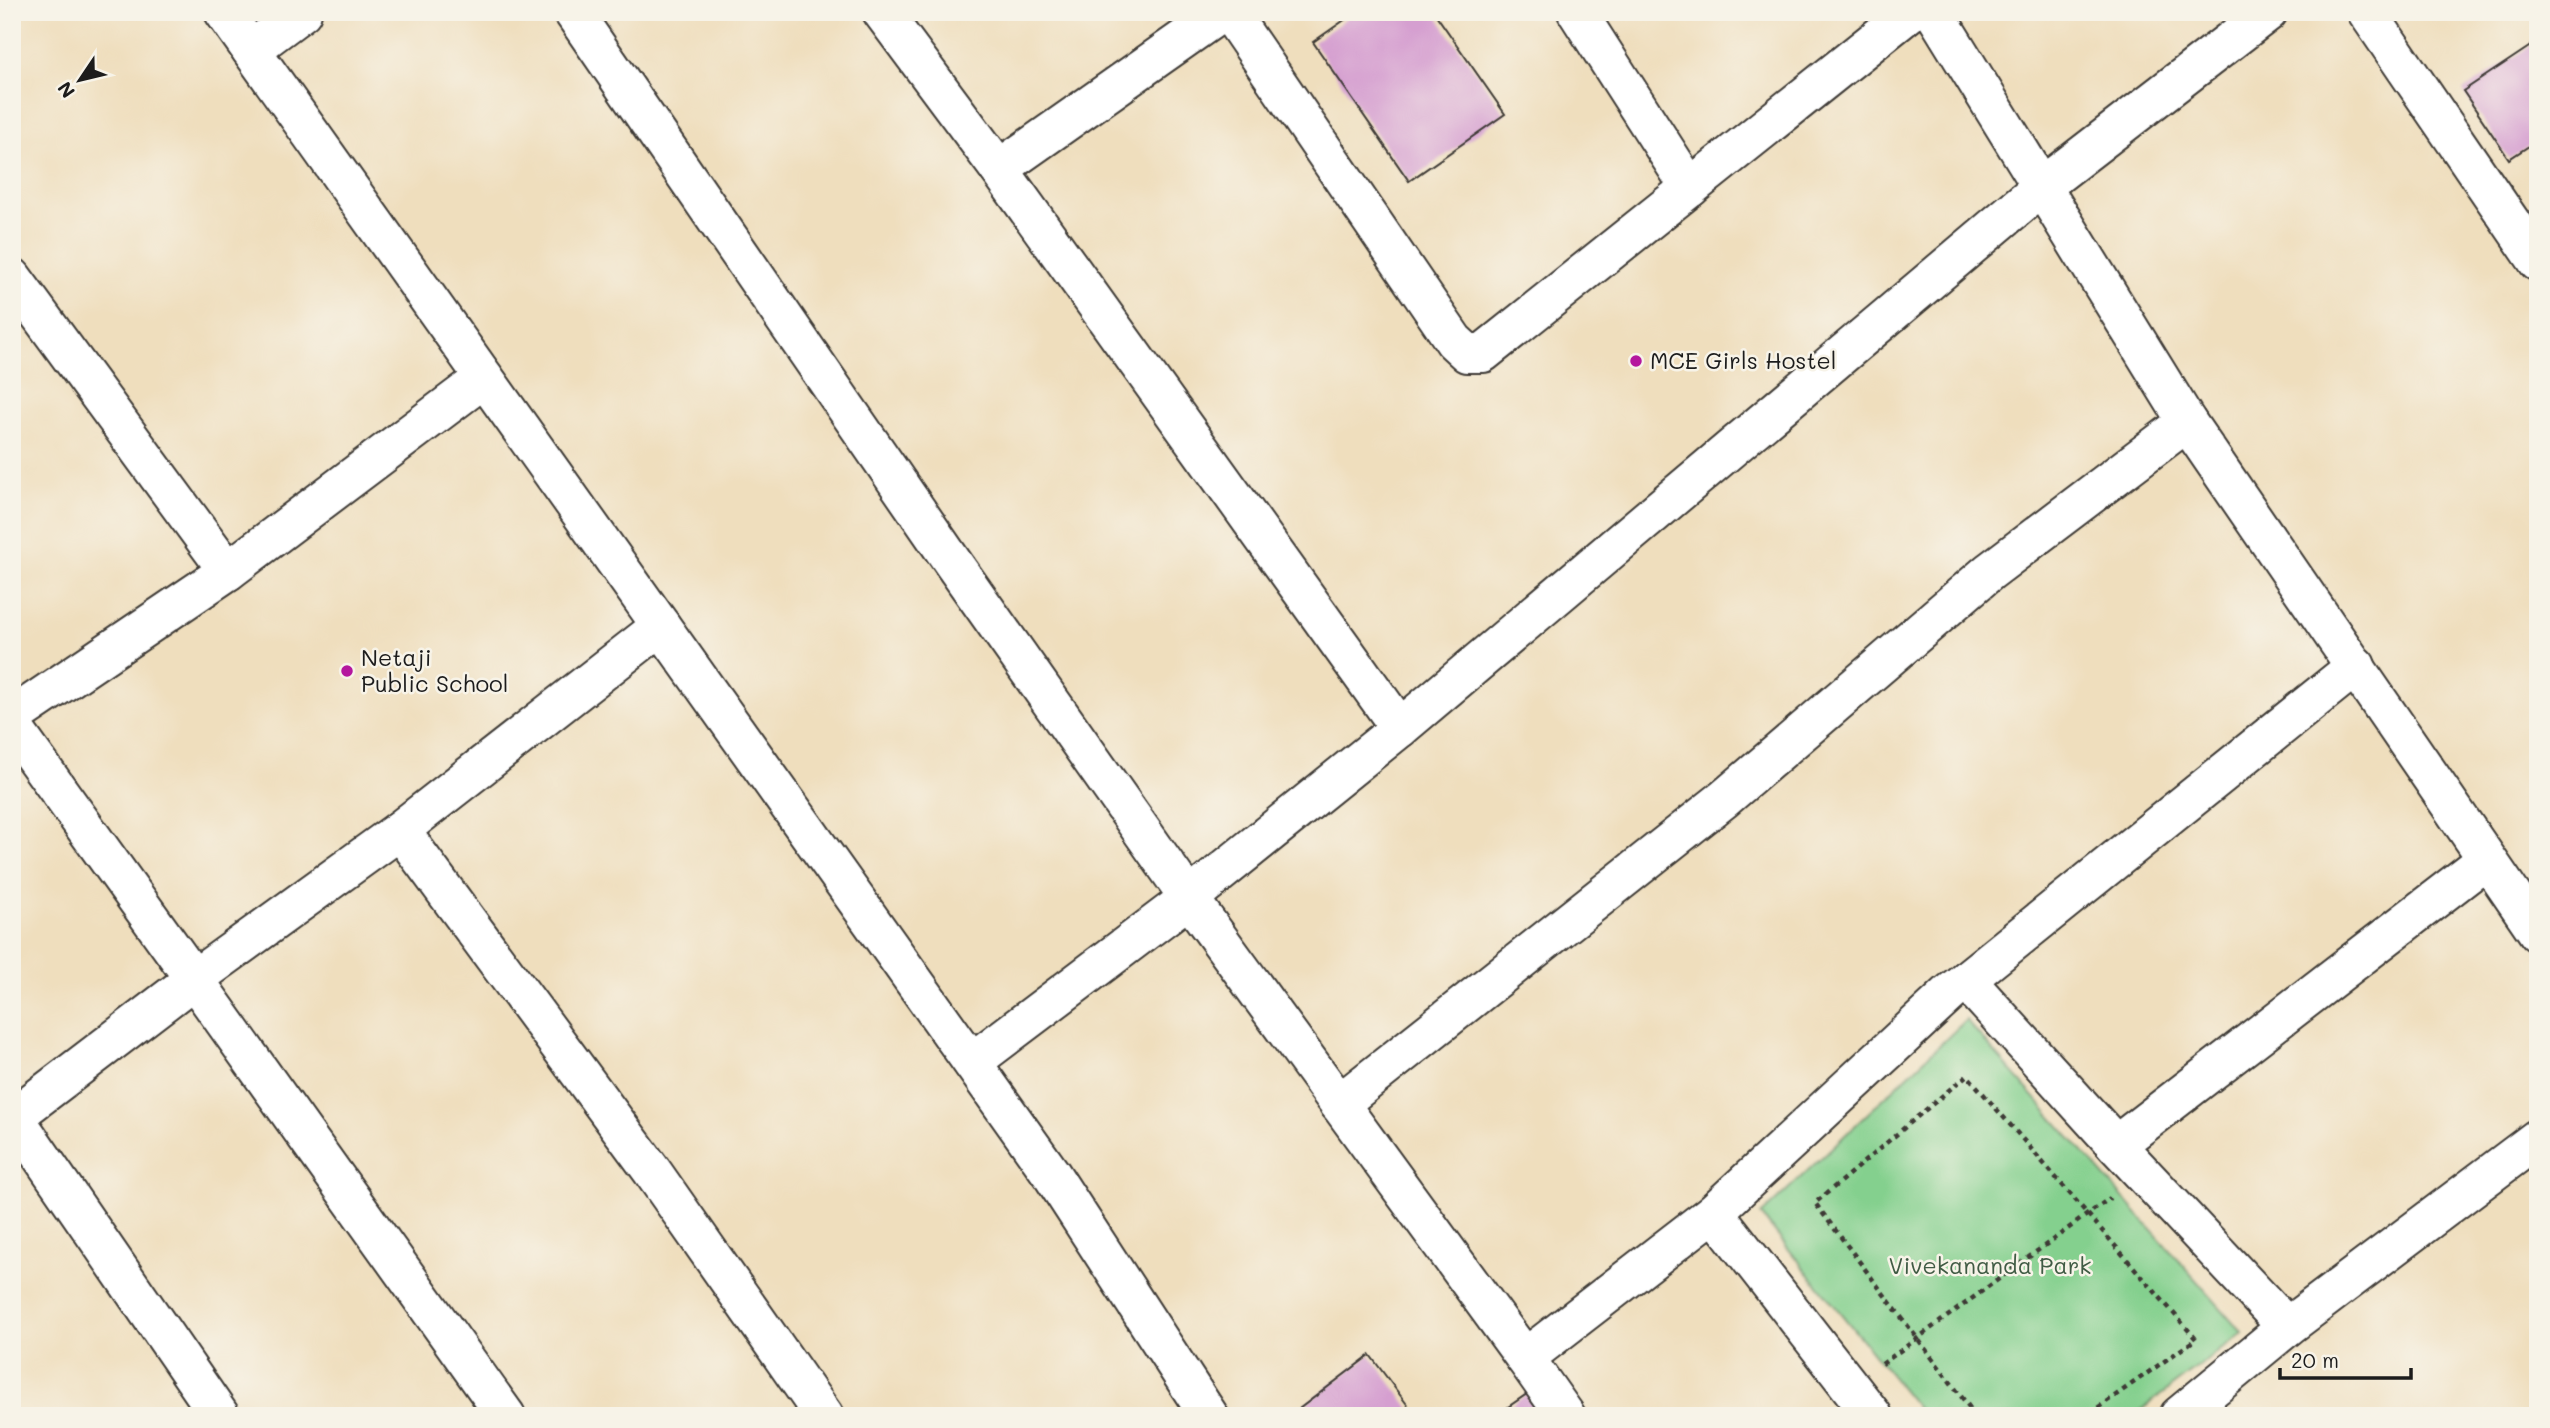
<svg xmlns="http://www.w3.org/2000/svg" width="2550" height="1428" viewBox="0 0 2550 1428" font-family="Mali,sans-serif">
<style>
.green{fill:#84d08e;stroke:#507655;stroke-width:2}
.building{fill:#d59fd0}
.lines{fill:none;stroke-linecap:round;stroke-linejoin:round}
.street-casing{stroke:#3c3934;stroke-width:42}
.path{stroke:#3c3934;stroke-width:4.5;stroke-dasharray:5 5;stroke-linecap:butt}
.street{stroke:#fff;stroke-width:38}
.poi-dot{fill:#b5179e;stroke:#f7f3e8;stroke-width:2.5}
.labels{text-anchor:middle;stroke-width:5;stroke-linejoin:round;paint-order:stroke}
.poi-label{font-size:23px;fill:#1c1c1c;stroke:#f7f3e8;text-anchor:start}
.park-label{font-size:23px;fill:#405b44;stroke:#f7f3e8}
</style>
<rect width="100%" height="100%" fill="#f7f3e8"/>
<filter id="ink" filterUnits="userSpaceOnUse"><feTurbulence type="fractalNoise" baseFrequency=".0143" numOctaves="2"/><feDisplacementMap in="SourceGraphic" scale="14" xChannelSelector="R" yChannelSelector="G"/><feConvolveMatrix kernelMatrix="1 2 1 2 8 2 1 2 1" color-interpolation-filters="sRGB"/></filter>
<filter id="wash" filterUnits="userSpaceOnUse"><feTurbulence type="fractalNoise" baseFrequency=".00686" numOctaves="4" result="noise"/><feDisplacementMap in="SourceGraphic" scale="28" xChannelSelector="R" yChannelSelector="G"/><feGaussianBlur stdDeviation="1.57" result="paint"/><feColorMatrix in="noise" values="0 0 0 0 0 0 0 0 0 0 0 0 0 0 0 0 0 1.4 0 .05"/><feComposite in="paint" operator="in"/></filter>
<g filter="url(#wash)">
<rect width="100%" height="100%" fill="#efdebd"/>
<polygon class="green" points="1966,1020 2243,1333 2133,1416 1924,1416 1761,1215"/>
<g id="blocks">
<g class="building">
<polygon points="1356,12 1434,12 1505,114 1409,181 1313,42"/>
<polygon points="2538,41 2538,140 2509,159 2463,91"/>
<polygon points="1370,1355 1412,1411 1406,1416 1305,1416 1299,1409"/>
<polygon points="1537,1387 1557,1416 1495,1416"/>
</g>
</g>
</g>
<g filter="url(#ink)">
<use href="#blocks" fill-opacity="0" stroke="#3c3934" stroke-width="2"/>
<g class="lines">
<defs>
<g id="street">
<polyline points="224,12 1052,1175 1209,1416"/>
<polyline points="573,12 953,563 1189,898 972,1062"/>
<polyline points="882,12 999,169 1400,728"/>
<polyline points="1229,12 1454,341 1467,353 1483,353 1910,12"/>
<polyline points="1577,12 1690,188"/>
<polyline points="1934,12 2187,422 2538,933"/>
<polyline points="2367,12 2538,262"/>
<polyline points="251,50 302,12"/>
<polyline points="999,169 1222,12"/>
<polyline points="12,277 228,571 12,717"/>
<polyline points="228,571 484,378"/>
<polyline points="661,626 400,830 652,1171 824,1416"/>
<polyline points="12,726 194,979 12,1118"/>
<polyline points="400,830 194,979 506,1416"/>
<polyline points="1966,980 2116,1145 2287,1327 2538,1138"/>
<polyline points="1339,1104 1724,799 1989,572 2187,422"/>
<polyline points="12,1114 220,1416"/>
<polyline points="2116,1145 2486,860"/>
<polyline points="1714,1212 1950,993 2356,666"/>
<polyline points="1525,1358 1566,1416"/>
<polyline points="1873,1416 1714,1212 1525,1358 1189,898 1400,728 2041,187 2268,12"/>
<polyline points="2179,1416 2287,1327"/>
</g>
</defs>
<use href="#street" class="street-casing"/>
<g class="path">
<polyline points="1882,1364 2110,1198"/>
<polyline points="1976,1416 1815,1203 1967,1075 2196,1339 2086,1416"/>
</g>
<use href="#street" class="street"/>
</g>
</g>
<g class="poi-dot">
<circle cx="1636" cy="361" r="7"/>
<circle cx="347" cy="671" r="7"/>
</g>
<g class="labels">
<g class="poi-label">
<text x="1650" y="369">MCE Girls Hostel</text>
<text x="361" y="666">Netaji<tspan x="361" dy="26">Public School</tspan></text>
</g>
<g class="park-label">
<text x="1990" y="1274">Vivekananda Park</text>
</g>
</g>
<rect width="2550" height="1428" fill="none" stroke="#f7f3e8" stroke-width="42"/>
<g transform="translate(80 80) rotate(235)" stroke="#f7f3e8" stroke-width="5" paint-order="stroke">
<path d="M0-5L12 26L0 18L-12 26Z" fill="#1c1c1c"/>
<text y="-10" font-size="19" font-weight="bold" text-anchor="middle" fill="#1c1c1c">N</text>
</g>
<path d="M2280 1368v10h131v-10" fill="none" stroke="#1c1c1c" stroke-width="3.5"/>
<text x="2291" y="1368" font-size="21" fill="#1c1c1c" stroke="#f7f3e8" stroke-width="5" paint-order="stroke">20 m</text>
</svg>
